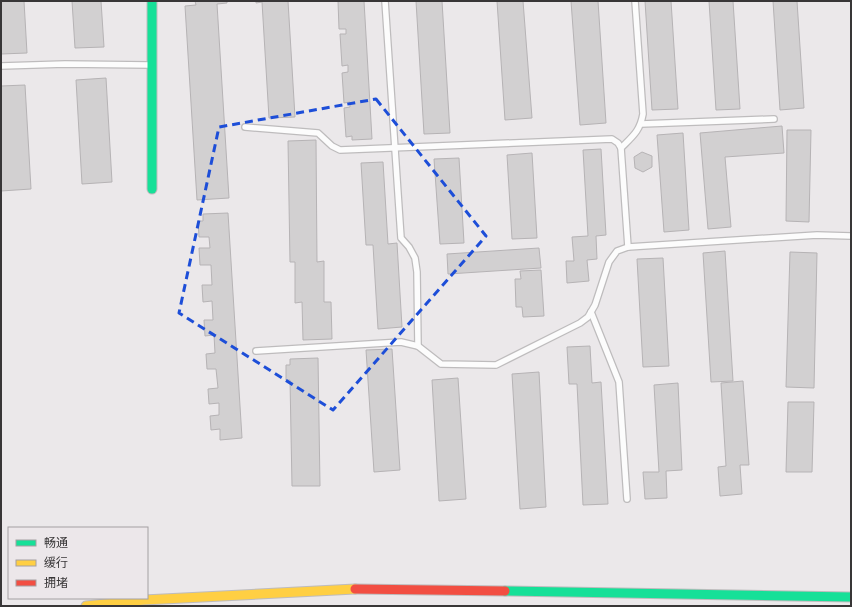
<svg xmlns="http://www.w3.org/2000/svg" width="852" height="607" viewBox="0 0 852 607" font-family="Mulish,'Noto Sans SC',sans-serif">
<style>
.building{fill:#d2d0d1;stroke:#b6b3b5}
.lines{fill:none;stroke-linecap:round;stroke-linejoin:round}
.lane-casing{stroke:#bebcbd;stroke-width:8}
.fast-casing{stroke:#bebcbd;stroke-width:11}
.slow-casing{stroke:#bebcbd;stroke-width:11}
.jam-casing{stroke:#bebcbd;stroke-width:11}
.lane{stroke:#fcfcfc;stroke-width:5.5}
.fast{stroke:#16e098;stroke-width:9}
.slow{stroke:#ffcf43;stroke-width:9}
.jam{stroke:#f24e42;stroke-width:9}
.marked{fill:none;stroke:#1d4ed8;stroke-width:3;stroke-dasharray:8 5;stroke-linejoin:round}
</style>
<rect width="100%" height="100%" fill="#ebe8ea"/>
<g class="building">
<polygon points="1,1 24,1 27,53 1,54"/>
<polygon points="72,1 101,1 104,47 75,48"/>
<polygon points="195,1 227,1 227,3 217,4 229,198 197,200 185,6 196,5"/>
<polygon points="256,1 288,1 295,117 269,118 262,2 256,3"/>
<polygon points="338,1 364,1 372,139 352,140 352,136 346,137 344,108 350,107 350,102 344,103 342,73 348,72 348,65 342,66 340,34 346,34 346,29 339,29"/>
<polygon points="416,1 442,1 450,133 424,134"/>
<polygon points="497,1 523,1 532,118 505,120"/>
<polygon points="571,1 598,1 606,123 580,125"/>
<polygon points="645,1 671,1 678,109 652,110"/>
<polygon points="709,1 734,1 733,1 740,109 716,110"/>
<polygon points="773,1 797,1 804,108 780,110"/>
<polygon points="106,78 112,182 82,184 76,80"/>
<polygon points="25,85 31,189 1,191 1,86"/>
<polygon points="782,126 784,153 725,157 731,227 708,229 700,133"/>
<polygon points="787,130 811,130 809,222 786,221"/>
<polygon points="683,133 689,230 664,232 657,135"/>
<polygon points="316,140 317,262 324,261 324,302 331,302 332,339 303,340 302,302 295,303 295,262 290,262 288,141"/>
<polygon points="601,149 606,235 596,236 597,259 587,260 589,281 567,283 566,261 574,261 572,237 588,236 583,150"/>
<polygon points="642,152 652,156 652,167 643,172 635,168 634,157"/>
<polygon points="532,153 537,238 512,239 507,155"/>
<polygon points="459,158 464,243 440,244 434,159"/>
<polygon points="383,162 388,244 397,243 402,327 378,329 373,245 366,245 361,163"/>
<polygon points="228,213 242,438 220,440 220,429 211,430 210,416 219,415 219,403 209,404 208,389 218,388 216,369 207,369 206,354 215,353 214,335 205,336 204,320 213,320 212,301 203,302 202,285 212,285 211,265 200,265 199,248 210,248 209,237 199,237 198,221 203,221 203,214"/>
<polygon points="539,248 541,268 448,274 447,254"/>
<polygon points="725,251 733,381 711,382 703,253"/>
<polygon points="790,252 817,253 814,388 786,387"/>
<polygon points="663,258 669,366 643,367 637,259"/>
<polygon points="541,270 544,316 523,317 522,307 516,307 515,279 521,279 520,271"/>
<polygon points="590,346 592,383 601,382 608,504 583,505 577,384 569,384 567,347"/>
<polygon points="392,349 400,470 374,472 366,350"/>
<polygon points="318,358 320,486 292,486 290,380 286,380 286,365 290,365 290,359"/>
<polygon points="539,372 546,507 520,509 512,374"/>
<polygon points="458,378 466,499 439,501 432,380"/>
<polygon points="743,381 749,465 740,465 742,494 720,496 718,467 726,466 721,383"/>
<polygon points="678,383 682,470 666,471 667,498 645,499 643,472 659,472 654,385"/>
<polygon points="788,402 814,402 812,472 786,472"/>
</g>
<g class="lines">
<defs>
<g id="lane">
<polyline points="385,1 401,238 409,247 415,258 417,272 418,346"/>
<polyline points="1,66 65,64 150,65"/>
<polyline points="641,124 774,119"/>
<polyline points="245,127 318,133 332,146 340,150 612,139 618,143 621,148 628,247"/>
<path d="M 621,148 C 633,136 640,131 643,114 L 635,1"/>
<polyline points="591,312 619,382 627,499"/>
<polyline points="256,351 401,342 418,346 441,364 496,365 580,323 588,317 595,305 609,262 617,251 628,247 817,235 851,236"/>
</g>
<g id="fast">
<polyline points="152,1 152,189"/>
<polyline points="505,591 851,597"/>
</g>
<polyline id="slow" points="86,606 144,600 355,589"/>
<polyline id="jam" points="355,589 505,591"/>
</defs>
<use href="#lane" class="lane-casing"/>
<use href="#fast" class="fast-casing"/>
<use href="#slow" class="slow-casing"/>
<use href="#jam" class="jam-casing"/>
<use href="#lane" class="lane"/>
<use href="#fast" class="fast"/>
<use href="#slow" class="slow"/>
<use href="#jam" class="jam"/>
</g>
<path class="marked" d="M 376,99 L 486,236 L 333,410 L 179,313 L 219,127 Z"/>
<rect width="852" height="607" fill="none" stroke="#383637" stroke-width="4"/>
<rect x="8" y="527" width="140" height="72" fill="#ece7ea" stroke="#a4a0a2"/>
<rect x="16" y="540" width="20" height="6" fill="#16e098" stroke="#a4a0a2"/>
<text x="44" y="547" font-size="12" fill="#383637">畅通</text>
<rect x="16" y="560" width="20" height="6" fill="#ffcf43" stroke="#a4a0a2"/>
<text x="44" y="567" font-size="12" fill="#383637">缓行</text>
<rect x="16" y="580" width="20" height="6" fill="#f24e42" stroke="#a4a0a2"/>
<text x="44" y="587" font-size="12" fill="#383637">拥堵</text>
</svg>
